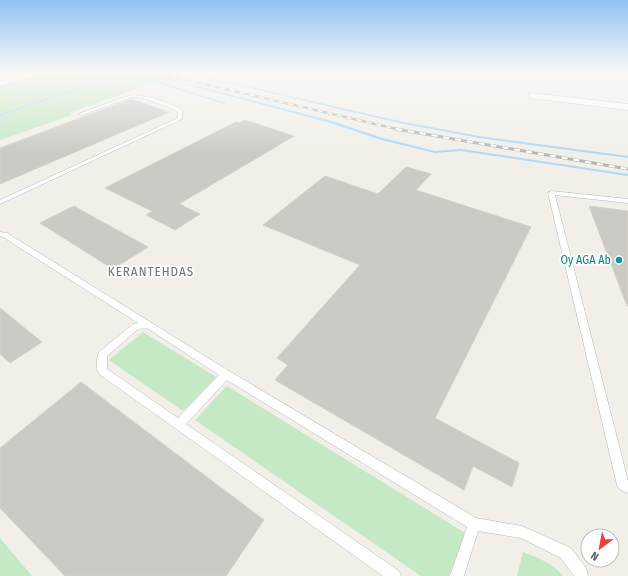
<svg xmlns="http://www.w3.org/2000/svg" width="628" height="576" viewBox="0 0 628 576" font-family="'Fira Sans Condensed',sans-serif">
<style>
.green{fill:#c5e8c5}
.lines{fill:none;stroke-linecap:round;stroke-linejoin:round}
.stream{fill:#aadaff;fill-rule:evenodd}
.building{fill:#cccac5;stroke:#d6d1c6}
.lane-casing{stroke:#b5b8bc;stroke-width:1}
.street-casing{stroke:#b5b8bc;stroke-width:1}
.secondary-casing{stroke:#b6babf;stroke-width:1}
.lane{fill:#fff;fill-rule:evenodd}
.street{fill:#fff;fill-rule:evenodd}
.secondary{fill:#fff;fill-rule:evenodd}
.rail-far1-casing{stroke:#b6b7b8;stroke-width:2.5}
.rail-casing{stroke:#b6b7b8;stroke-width:3}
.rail-far1{stroke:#fff;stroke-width:1.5;stroke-dasharray:5;stroke-linecap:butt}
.rail{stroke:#fff;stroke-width:2;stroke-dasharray:6;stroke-linecap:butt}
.culture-dot{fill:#0f9aa8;stroke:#fff;stroke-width:1.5}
.labels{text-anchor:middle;stroke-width:3.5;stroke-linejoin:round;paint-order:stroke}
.culture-label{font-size:12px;fill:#0d838f;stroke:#fff;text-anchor:end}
.neighbourhood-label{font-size:13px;letter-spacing:1px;fill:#70757a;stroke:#fff}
</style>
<rect width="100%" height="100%" fill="#f1efe8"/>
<g class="green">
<polygon points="44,72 144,72 166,78 69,113 72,115 0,140 0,86"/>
<polygon points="143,332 216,377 183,411 109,360"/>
<polygon points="227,386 465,533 449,576 421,576 195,420"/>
<polygon points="0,538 32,576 0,576"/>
<path d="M 523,552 C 538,558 553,563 563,576 L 517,576 Z"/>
</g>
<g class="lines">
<g class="stream">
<polygon points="124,72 128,72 226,103 224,104 126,73 0,116 0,114"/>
<polygon points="140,72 144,72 332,121 383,138 435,151 461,149 628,174 628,176 461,151 435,153 381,140 330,123"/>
<polygon points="181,72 185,72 399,121 479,136 628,156 628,158 479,138 399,123"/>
</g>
</g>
<g class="building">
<polygon points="131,99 169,112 0,184 0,148"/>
<polygon points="245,120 294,136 179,204 200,214 175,230 146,215 152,211 105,188 236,122 239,123"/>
<polygon points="406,167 431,174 416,190 531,227 435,418 519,463 512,487 473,466 464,490 275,380 288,365 277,358 360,265 263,225 325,176 378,194"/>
<polygon points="74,206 88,214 148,247 113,269 40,223"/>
<polygon points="589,206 628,211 628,306 627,306"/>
<polygon points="0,308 42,342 10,363 0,354"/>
<polygon points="81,382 264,520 226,576 65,576 0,508 0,448"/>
</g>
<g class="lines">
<defs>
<g id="lane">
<path d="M 131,95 C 145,96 171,101 182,111 L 182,119 L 0,204 L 0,200 L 178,118 L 178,112 L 172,108 L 142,98 L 131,97 L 82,115 L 78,114 Z"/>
<polygon points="551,191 628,199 628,203 555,195 628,481 628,493 619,489 617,485 548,193"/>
<path d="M 0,232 L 7,233 L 229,371 L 476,518 L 522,526 L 571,548 L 586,568 L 588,576 L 574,576 L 561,558 L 521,538 L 478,531 L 464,576 L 450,576 L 467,527 L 227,380 L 186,424 L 399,571 L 401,576 L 383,576 L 99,374 C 96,369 96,358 99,352 L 133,324 L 138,323 L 3,237 L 0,236 ZM 147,328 L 219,375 L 178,418 L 107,369 L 107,356 L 138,329 Z"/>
</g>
<polygon id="street" points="532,93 628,104 628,110 529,98 529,94"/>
<polygon id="secondary" points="27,72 44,72 43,74 0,86 0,79"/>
</defs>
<use href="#lane" class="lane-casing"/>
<use href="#street" class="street-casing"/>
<use href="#secondary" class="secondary-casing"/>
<use href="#lane" class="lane"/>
<use href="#street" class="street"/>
<use href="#secondary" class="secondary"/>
<defs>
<polyline id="rail-far1" points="152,72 401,130"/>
<polyline id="rail" points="396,129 628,169"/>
</defs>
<use href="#rail-far1" class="rail-far1-casing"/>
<use href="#rail" class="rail-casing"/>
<use href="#rail-far1" class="rail-far1"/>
<use href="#rail" class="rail"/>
</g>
<linearGradient id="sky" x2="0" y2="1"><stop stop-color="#8fc3f1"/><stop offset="0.47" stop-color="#f9f8f5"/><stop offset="1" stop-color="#f9f8f5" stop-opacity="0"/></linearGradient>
<rect width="628" height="153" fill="url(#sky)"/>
<circle class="culture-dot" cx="619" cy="260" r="4"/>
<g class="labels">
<g class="culture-label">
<text x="611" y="264">Oy AGA Ab</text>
</g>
<g class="neighbourhood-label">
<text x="151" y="276">KERANTEHDAS</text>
</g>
</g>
<g transform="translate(600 548) rotate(212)"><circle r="19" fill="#ffffff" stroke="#bfc1c3"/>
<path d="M0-3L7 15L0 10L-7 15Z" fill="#ea4335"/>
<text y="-6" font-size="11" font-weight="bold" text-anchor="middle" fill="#5f6368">N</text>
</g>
</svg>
